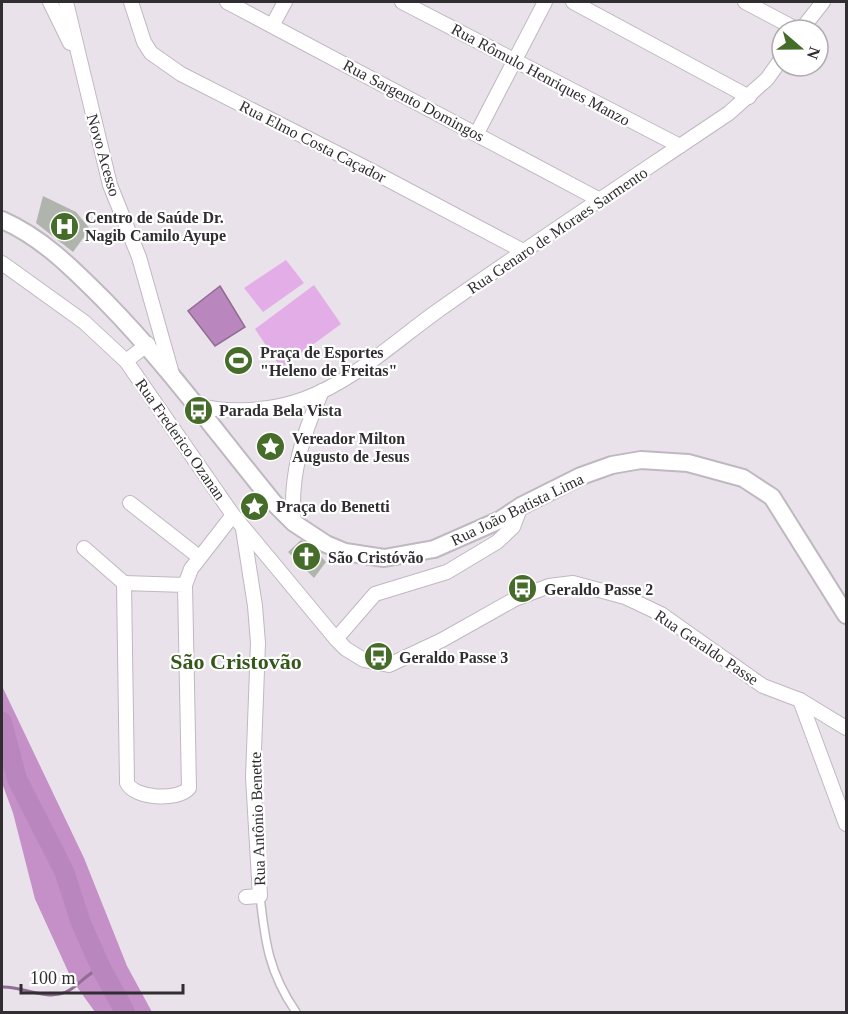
<svg xmlns="http://www.w3.org/2000/svg" width="848" height="1014" viewBox="0 0 848 1014" font-family="'Times New Roman',serif">
<style>
.green{fill:#e3ade7}
.forest{fill:#c590c8}
.water{fill:#ba86be;stroke:#916c94;stroke-width:1.5}
.lines{fill:none;stroke-linecap:round;stroke-linejoin:round}
.stream{stroke:#916c94;stroke-width:3}
.river{stroke:#ba86be;stroke-width:20}
.building{fill:#afb4ac}
.service-casing{stroke:#c0b8c0;stroke-width:10}
.minor-casing{stroke:#c0b8c0;stroke-width:16}
.tertiary-casing{stroke:#c0b8c0;stroke-width:20}
.service{stroke:#fff;stroke-width:7}
.minor{stroke:#fff;stroke-width:14}
.tertiary{stroke:#fff;stroke-width:16}
.labels{text-anchor:middle;stroke-width:4.5;stroke-linejoin:round;paint-order:stroke}
.street-label{font-size:16px;fill:#312e31;stroke:#fff}
.poi-label{font-size:16px;font-weight:bold;fill:#312e31;stroke:#fff;text-anchor:start}
.district-label{font-size:22px;font-weight:bold;fill:#34581a;stroke:#fff}
</style>
<rect width="100%" height="100%" fill="#eae2ea"/>
<g class="green">
<polygon points="286,260 304,283 263,312 244,288"/>
<polygon points="314,285 341,324 281,368 255,329"/>
</g>
<polygon class="forest" points="2,686 84,858 127,966 152,1012 95,1012 72,980 35,899 13,813 2,783"/>
<polygon class="water" points="220,286 245,327 215,346 188,311"/>
<g class="lines">
<path class="stream" d="M 2,987 C 23,986 46,1001 66,992 C 78,987 85,974 101,968"/>
<polyline class="river" points="2,722 17,779 64,871 81,923 101,968 125,1012"/>
</g>
<g class="building">
<polygon points="43,196 76,212 90,229 73,252 36,223"/>
<polygon points="301,540 314,549 326,562 314,578 288,552"/>
</g>
<g class="lines">
<defs>
<path id="service" d="M 260,896 C 265,942 269,973 296,1012"/>
<g id="minor">
<polyline points="50,2 70,43"/>
<polyline points="66,2 110,185 139,257 172,374"/>
<polyline points="131,2 144,42 151,53 181,74 366,168 525,252"/>
<polyline points="227,2 600,200"/>
<polyline points="402,2 680,146"/>
<polyline points="573,2 749,97"/>
<polyline points="745,2 798,30"/>
<polyline points="273,24 285,2"/>
<polyline points="801,30 823,2"/>
<polyline points="477,133 545,2"/>
<polyline points="2,263 84,322 126,361 233,515 336,639 346,649 364,660 389,665 442,640 515,599 549,586 573,583 625,597 661,614 763,686 800,700 846,728"/>
<polyline points="126,361 148,344"/>
<path d="M 196,405 C 228,414 272,411 304,399 C 353,381 393,343 436,312 C 532,244 631,179 729,113 L 767,79 L 782,58"/>
<polyline points="130,503 199,557"/>
<path d="M 294,523 C 289,476 303,434 322,391"/>
<polyline points="243,529 255,606 258,643 253,777 260,896 246,897"/>
<polyline points="84,548 124,583"/>
<path d="M 185,585 L 124,583 L 127,783 C 135,799 178,801 189,788 L 185,585 L 191,569 L 233,515"/>
<polyline points="336,639 375,594 447,572 497,542 513,527 521,506"/>
<polyline points="800,700 846,824"/>
</g>
<path id="tertiary" d="M 2,220 C 43,238 73,269 105,301 C 167,364 218,435 274,503 L 294,523 L 326,544 L 345,552 L 384,558 L 434,549 L 500,520 L 521,506 L 581,476 L 612,465 L 641,460 L 688,463 L 743,478 L 772,497 L 846,615"/>
</defs>
<use href="#service" class="service-casing"/>
<use href="#minor" class="minor-casing"/>
<use href="#tertiary" class="tertiary-casing"/>
<use href="#service" class="service"/>
<use href="#minor" class="minor"/>
<use href="#tertiary" class="tertiary"/>
</g>
<defs>
<symbol id="hospital-disc" viewBox="-11 -11 22 22"><circle r="9.5" fill="#456d29" stroke="#fff"/><path d="M-5-5h3v3.5h4V-5h3V5h-3V1.5h-4V5h-3Z" fill="#fff"/></symbol>
<symbol id="stadium-disc" viewBox="-11 -11 22 22"><circle r="9.5" fill="#456d29" stroke="#fff"/><path d="M0-5a6.5 5 0 1 0 0 10a6.5 5 0 1 0 0-10ZM-3.5-1.8h7v3.6h-7Z" fill="#fff"/></symbol>
<symbol id="bus-disc" viewBox="-11 -11 22 22"><circle r="9.5" fill="#456d29" stroke="#fff"/><path d="M-5-6H5V4H4V6H2V4H-2V6H-4V4H-5ZM-3.5-4V0h7V-4ZM-3.5 1.2v1.5H-2V1.2ZM2 1.2v1.5H3.5V1.2Z" fill="#fff"/></symbol>
<symbol id="sight-disc" viewBox="-11 -11 22 22"><circle r="9.5" fill="#456d29" stroke="#fff"/><path d="M0-6L1.8-2.2L6-1.7L2.9 1.2L3.7 5.4L0 3.3L-3.7 5.4L-2.9 1.2L-6-1.7L-1.8-2.2Z" fill="#fff"/></symbol>
<symbol id="church-disc" viewBox="-11 -11 22 22"><circle r="9.5" fill="#456d29" stroke="#fff"/><path d="M-1.2-6h2.4v3.5h3.3v2.4h-3.3V6h-2.4V-.1h-3.3v-2.4h3.3Z" fill="#fff"/></symbol>
</defs>
<g fill-rule="evenodd">
<use href="#hospital-disc" x="48" y="210" width="33" height="33"/>
<use href="#stadium-disc" x="222" y="344" width="33" height="33"/>
<use href="#bus-disc" x="182" y="394" width="33" height="33"/>
<use href="#sight-disc" x="254" y="430" width="33" height="33"/>
<use href="#sight-disc" x="238" y="490" width="33" height="33"/>
<use href="#church-disc" x="290" y="540" width="33" height="33"/>
<use href="#bus-disc" x="506" y="572" width="33" height="33"/>
<use href="#bus-disc" x="362" y="640" width="33" height="33"/>
</g>
<g class="labels">
<g class="street-label">
<text transform="translate(541 74) rotate(28)" y="6">Rua Rômulo Henriques Manzo</text>
<text transform="translate(414 100) rotate(28)" y="6">Rua Sargento Domingos</text>
<text transform="translate(313 141) rotate(27)" y="6">Rua Elmo Costa Caçador</text>
<text transform="translate(104 155) rotate(74)" y="6">Novo Acesso</text>
<text transform="translate(557 230) rotate(-34)" y="6">Rua Genaro de Moraes Sarmento</text>
<text transform="translate(181 439) rotate(55)" y="6">Rua Frederico Ozanan</text>
<text transform="translate(517 509) rotate(-26)" y="6">Rua João Batista Lima</text>
<text transform="translate(707 647) rotate(34)" y="6">Rua Geraldo Passe</text>
<text transform="translate(257 819) rotate(-92)" y="6">Rua Antônio Benette</text>
</g>
<g class="poi-label">
<text x="85" y="223">Centro de Saúde Dr.<tspan x="85" dy="18">Nagib Camilo Ayupe</tspan></text>
<text x="260" y="358">Praça de Esportes<tspan x="260" dy="18">"Heleno de Freitas"</tspan></text>
<text x="219" y="416">Parada Bela Vista</text>
<text x="292" y="444">Vereador Milton<tspan x="292" dy="18">Augusto de Jesus</tspan></text>
<text x="276" y="512">Praça do Benetti</text>
<text x="328" y="563">São Cristóvão</text>
<text x="544" y="595">Geraldo Passe 2</text>
<text x="399" y="663">Geraldo Passe 3</text>
</g>
<g class="district-label">
<text x="236" y="669">São Cristovão</text>
</g>
</g>
<rect width="848" height="1014" fill="none" stroke="#312e31" stroke-width="6"/>
<g transform="translate(800 48) rotate(110)"><circle r="28" fill="#ffffff" stroke="#adabad" stroke-width="1.5"/>
<path d="M0-4.5L10 22L0 15L-10 22Z" fill="#456d29"/>
<text y="-9" font-size="16" font-weight="bold" text-anchor="middle" fill="#312e31">N</text>
</g>
<path d="M21 984v9h162v-9" fill="none" stroke="#312e31" stroke-width="3"/>
<text x="30" y="984" font-size="18" fill="#312e31" stroke="#ffffff" stroke-width="4.5" paint-order="stroke">100 m</text>
</svg>
